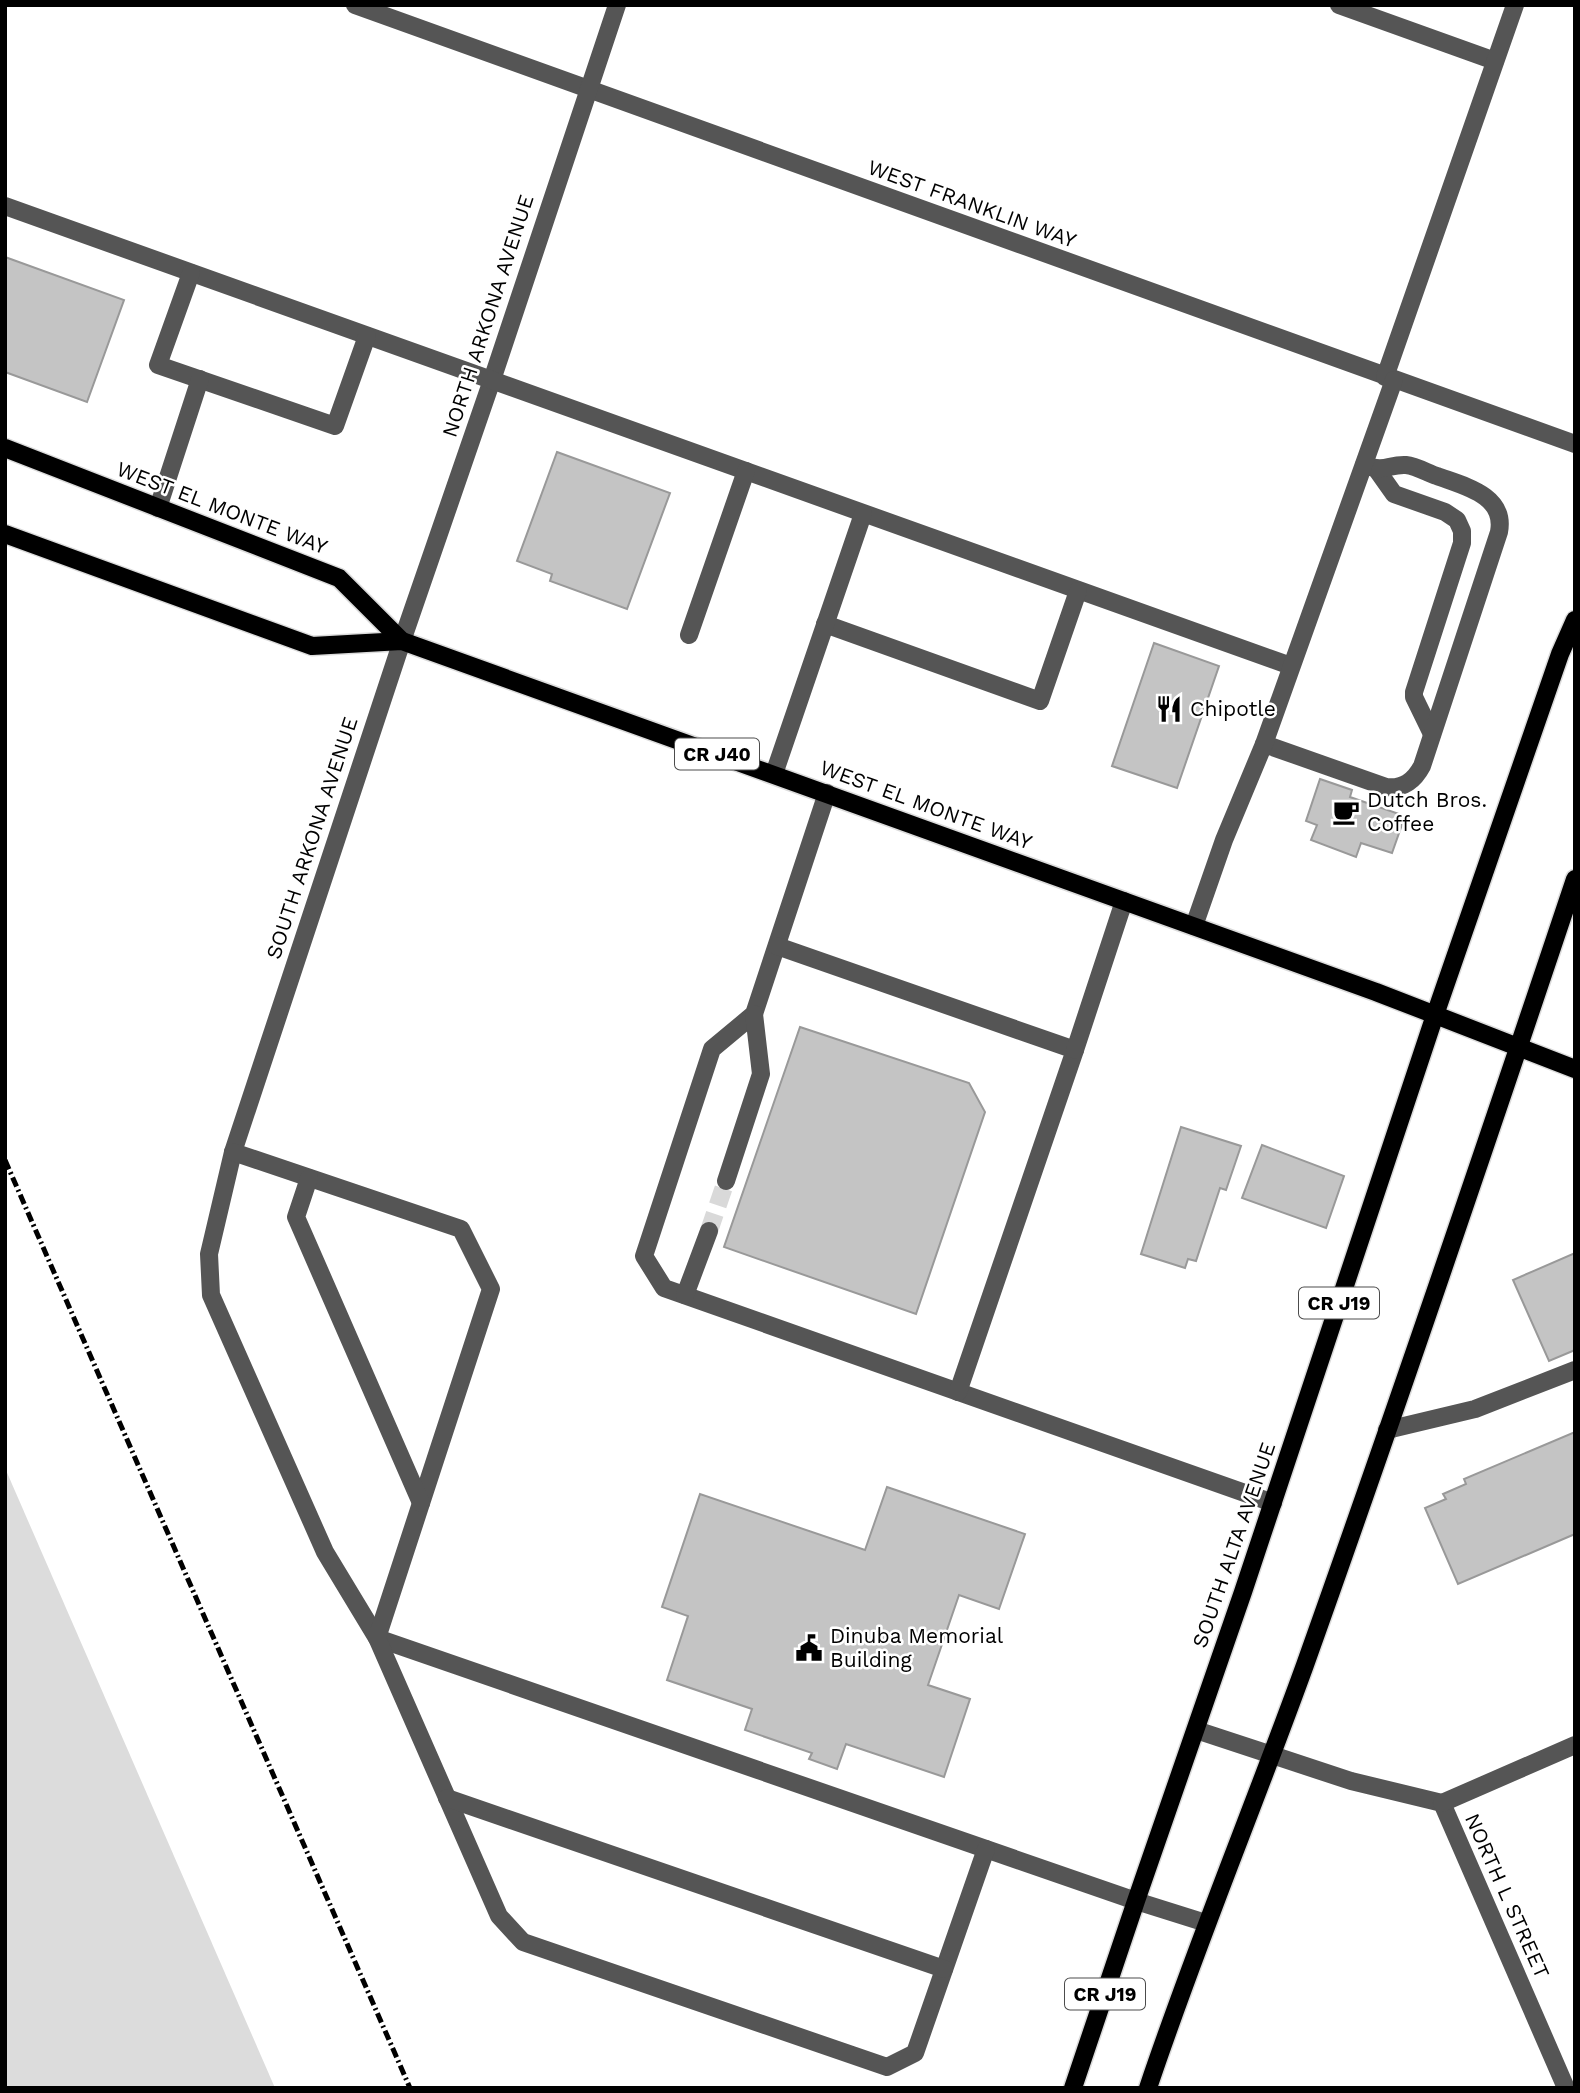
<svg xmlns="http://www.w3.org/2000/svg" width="1580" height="2093" viewBox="0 0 1580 2093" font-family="'Work Sans',sans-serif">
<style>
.green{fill:#dcdcdc}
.building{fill:#c4c4c4;stroke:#999;stroke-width:2}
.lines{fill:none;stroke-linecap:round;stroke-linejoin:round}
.minor-tunnel{stroke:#d9d9d9;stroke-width:18;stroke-dasharray:18 9;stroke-linecap:butt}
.major-casing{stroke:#dbdbdb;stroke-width:21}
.minor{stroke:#555;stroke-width:18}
.major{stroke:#000;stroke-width:18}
.rail{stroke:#000;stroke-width:5;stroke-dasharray:10 3.5 2 3.5;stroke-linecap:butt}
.labels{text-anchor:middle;stroke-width:5;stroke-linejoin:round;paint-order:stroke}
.shield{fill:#fff;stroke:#4c4c4c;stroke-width:2}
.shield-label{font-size:19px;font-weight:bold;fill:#000}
.street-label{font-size:21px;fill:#000;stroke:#fff}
.poi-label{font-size:21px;fill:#000;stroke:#fff;text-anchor:start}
</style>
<rect width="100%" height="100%" fill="#fff"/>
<polygon class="green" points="5,1468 275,2088 5,2088"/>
<g class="building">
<polygon points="5,257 124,300 87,402 5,372"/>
<polygon points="557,452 670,493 627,609 550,581 552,574 517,561"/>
<polygon points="1154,643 1219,666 1177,788 1112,766"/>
<polygon points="1320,779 1352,790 1350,797 1405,816 1392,853 1361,843 1356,857 1311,840 1317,825 1306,821"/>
<polygon points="800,1027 969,1083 985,1112 916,1314 724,1247"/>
<polygon points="1181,1127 1241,1146 1226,1190 1220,1188 1196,1261 1188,1259 1185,1268 1141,1254"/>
<polygon points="1262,1145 1344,1176 1326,1228 1242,1198"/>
<polygon points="1575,1253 1575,1350 1549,1361 1513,1280"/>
<polygon points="1575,1432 1575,1534 1458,1584 1425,1508 1446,1499 1443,1494 1466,1484 1464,1479"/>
<polygon points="887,1487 1025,1534 999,1609 959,1595 928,1685 970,1699 944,1777 846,1744 837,1769 809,1759 812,1753 745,1730 752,1709 667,1680 688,1616 662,1607 700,1494 865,1550"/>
</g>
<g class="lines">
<polyline class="minor-tunnel" points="709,1231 726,1181"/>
<defs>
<g id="major">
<polyline points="5,448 339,578 402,641"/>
<polyline points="5,534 312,646 402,641 1376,992 1575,1069"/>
<polyline points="1073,2088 1136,1901 1243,1592 1435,1015 1560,654 1575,620"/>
<path d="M 1148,2088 C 1196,1945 1254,1806 1305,1665 C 1398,1404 1487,1142 1575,879"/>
</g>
</defs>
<use href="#major" class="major-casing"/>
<g class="minor">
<polyline points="355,5 1575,444"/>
<polyline points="617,5 492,380 402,641 233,1152 209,1254 211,1295 325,1552 377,1638 1136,1901 1206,1923"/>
<polyline points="1339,5 1495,61"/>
<polyline points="5,206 1291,666"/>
<polyline points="191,273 158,365 335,426 367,336"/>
<polyline points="1385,377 1515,5"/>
<polyline points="1377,470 1394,494 1445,512 1457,520 1462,531 1462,543 1414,692 1414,697 1432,734"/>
<polyline points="158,508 200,379"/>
<polyline points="825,624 1040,701 1078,591"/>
<polyline points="689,635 746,471"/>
<path d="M 1264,744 L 1386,787 C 1403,789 1414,781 1422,766 L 1499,532 C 1506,495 1464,486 1437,476 C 1428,473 1416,466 1406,465 C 1388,464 1386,473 1364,465"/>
<polyline points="774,774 863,514"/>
<polyline points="827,793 754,1014 712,1049 644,1256 664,1288 1273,1503"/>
<polyline points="1194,926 1224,840 1264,744 1394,380"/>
<polyline points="777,946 1075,1050 958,1392"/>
<polyline points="1075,1050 1124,901"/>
<polyline points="233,1152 461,1229 491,1289 377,1638 499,1916 523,1942 887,2067 915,2053 986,1849"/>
<polyline points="309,1178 296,1217 421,1503"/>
<polyline points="726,1181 761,1074 754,1014"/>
<polyline points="685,1295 709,1231"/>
<polyline points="1387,1430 1475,1409 1575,1370"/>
<polyline points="1196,1730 1351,1781 1442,1803 1566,2088"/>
<polyline points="447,1798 944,1969"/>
<polyline points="1442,1803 1575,1745"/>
</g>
<use href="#major" class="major"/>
<polyline class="rail" points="5,1160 410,2088"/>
</g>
<defs>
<symbol id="restaurant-bare" viewBox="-9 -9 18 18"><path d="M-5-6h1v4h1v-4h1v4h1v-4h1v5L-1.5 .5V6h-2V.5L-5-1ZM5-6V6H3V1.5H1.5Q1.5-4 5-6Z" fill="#000" stroke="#fff" stroke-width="2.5" paint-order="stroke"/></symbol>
<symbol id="cafe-bare" viewBox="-9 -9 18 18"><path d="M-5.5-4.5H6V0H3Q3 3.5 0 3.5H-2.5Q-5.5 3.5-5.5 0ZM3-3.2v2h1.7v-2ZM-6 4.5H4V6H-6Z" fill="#000" stroke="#fff" stroke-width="2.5" paint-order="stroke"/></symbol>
<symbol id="civic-bare" viewBox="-9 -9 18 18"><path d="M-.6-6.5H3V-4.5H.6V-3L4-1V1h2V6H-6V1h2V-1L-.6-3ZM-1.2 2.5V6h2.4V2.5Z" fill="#000" stroke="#fff" stroke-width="2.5" paint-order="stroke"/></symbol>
</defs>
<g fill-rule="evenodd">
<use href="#restaurant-bare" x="1150" y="690" width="38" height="38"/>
<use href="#cafe-bare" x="1327" y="793" width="38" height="38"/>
<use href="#civic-bare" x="790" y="1629" width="38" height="38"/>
</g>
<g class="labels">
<g class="shield">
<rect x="675" y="738.5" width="84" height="31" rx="5"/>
<rect x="1299" y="1287.5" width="80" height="31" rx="5"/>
<rect x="1065" y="1978.5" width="80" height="31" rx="5"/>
</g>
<g class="shield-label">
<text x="717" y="761">CR J40</text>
<text x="1339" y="1310">CR J19</text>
<text x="1105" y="2001">CR J19</text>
</g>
<g class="street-label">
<text transform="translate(972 204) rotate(20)" y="7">WEST FRANKLIN WAY</text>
<text transform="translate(488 316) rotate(-72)" y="7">NORTH ARKONA AVENUE</text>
<text transform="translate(222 508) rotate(21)" y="7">WEST EL MONTE WAY</text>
<text transform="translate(926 805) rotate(20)" y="7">WEST EL MONTE WAY</text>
<text transform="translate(312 838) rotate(-72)" y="7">SOUTH ARKONA AVENUE</text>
<text transform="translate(1234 1545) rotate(-71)" y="7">SOUTH ALTA AVENUE</text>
<text transform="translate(1507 1896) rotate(66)" y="7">NORTH L STREET</text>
</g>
<g class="poi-label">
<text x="1190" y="716">Chipotle</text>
<text x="1367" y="807">Dutch Bros.<tspan x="1367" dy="24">Coffee</tspan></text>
<text x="830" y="1643">Dinuba Memorial<tspan x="830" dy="24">Building</tspan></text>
</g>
</g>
<rect width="1580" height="2093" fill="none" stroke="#000000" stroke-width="14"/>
</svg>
